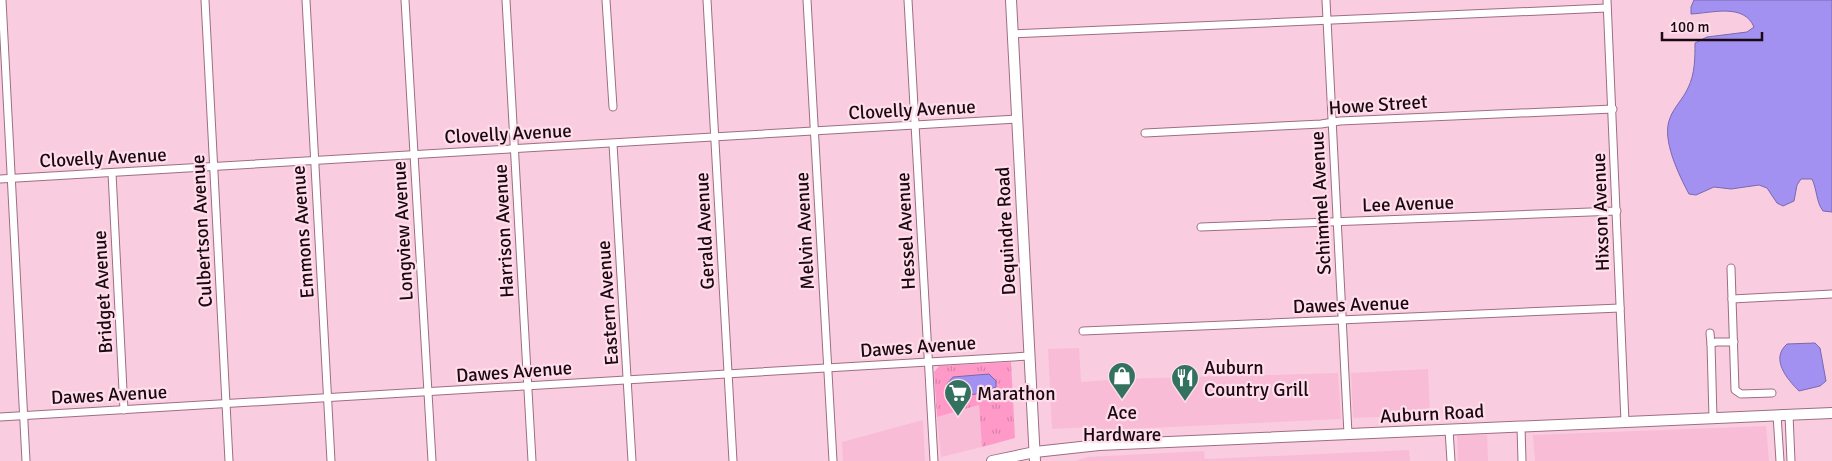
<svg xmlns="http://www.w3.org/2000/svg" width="1832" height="461" viewBox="0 0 1832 461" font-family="Signika,sans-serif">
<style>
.built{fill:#f9bcd7}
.grass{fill:url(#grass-tufts)}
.water{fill:#a391f2;stroke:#7a68ae}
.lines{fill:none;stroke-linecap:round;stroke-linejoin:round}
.minor-casing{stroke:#9e6d83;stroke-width:9}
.secondary-casing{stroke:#9e6d83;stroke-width:12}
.minor{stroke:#fff;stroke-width:7}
.secondary{stroke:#fff;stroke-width:10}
.labels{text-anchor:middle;stroke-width:4.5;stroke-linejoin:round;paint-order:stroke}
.street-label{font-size:19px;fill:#1a0911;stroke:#ffddeb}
.poi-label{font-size:19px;fill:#1a0911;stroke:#ffddeb;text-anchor:start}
</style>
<defs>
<pattern id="grass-tufts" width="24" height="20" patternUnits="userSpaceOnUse" patternTransform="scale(1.25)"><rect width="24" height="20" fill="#fe99c8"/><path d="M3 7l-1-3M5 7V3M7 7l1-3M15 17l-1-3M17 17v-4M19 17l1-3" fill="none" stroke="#d982ab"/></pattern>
</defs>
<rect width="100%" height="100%" fill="#f9cddf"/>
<g class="built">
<polygon points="1079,348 1081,382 1121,379 1338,373 1341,419 1106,430 1090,427 1052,429 1048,349"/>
<polygon points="1428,369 1430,415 1353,418 1351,373"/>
<polygon points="979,405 982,447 941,457 937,417"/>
<polygon points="923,420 925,461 843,461 842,442"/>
<polygon points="1766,426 1769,461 1535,461 1533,435"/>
<polygon points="1457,435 1487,435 1488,461 1458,461"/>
<polygon points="1409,450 1410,461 1075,461 1088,457 1204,451 1205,459"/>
</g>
<polygon class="grass" points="1011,362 1015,438 982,447 979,405 937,417 934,372 939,366"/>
<g class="water">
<path d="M 1694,0 L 1832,0 L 1832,212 L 1823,211 C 1816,202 1817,189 1812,179 L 1801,179 L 1797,185 L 1794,201 L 1783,206 L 1777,203 L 1767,188 L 1759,185 L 1731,189 L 1714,187 L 1696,195 L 1689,194 C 1679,175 1661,139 1670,118 C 1674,107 1683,99 1688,88 C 1695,74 1695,58 1695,43 L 1707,37 L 1747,32 L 1754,27 C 1744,3 1712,13 1691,14 L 1691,7 Z"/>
<path d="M 1815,343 L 1820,348 L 1826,381 L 1820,386 L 1799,391 C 1787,379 1770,359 1787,344 Z"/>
<polygon points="989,374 996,381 996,387 981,393 953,398 947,390 947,384 953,377"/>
</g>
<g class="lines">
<defs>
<g id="minor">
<polyline points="2,0 26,461"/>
<polyline points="205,0 229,461"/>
<polyline points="306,0 331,461"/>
<polyline points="405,0 432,461"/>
<polyline points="506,0 532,461"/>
<polyline points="606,0 613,107"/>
<polyline points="707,0 733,461"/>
<polyline points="807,0 833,461"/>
<polyline points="908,0 934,461"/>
<polyline points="1326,0 1348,434"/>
<polyline points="1607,0 1625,422"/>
<polyline points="1013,34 1607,8"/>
<polyline points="1145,133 1321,124 1340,121 1613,109"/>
<polyline points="613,144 632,461"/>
<polyline points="112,173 124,410"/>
<polyline points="0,179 1017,119"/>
<polyline points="1201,227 1617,211"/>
<polyline points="1731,268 1735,390 1741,394 1772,393"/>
<polyline points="1732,299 1832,294"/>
<polyline points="1083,331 1620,308"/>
<polyline points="1710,333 1711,344"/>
<polyline points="1777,415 1780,461"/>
<polyline points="1789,415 1791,461"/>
<polyline points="0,417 1029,356"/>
<polyline points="1713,418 1711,344 1716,342 1734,342"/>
<polyline points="1521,427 1522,461"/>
<polyline points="1449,430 1451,461"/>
</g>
<g id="secondary">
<polyline points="1011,0 1035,461"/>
<polyline points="992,461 1035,452 1099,445 1832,413"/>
</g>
</defs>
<use href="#minor" class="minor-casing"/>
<use href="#secondary" class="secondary-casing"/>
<use href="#minor" class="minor"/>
<use href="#secondary" class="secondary"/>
</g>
<defs>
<symbol id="shop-pin" viewBox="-11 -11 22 30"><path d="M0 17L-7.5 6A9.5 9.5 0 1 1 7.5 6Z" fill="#33725f" stroke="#ffddeb"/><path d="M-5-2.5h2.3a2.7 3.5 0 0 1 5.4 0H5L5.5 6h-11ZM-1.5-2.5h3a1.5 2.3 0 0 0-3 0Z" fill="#fff"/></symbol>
<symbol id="restaurant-pin" viewBox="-11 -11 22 30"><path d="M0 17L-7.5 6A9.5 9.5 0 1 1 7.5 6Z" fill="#33725f" stroke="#ffddeb"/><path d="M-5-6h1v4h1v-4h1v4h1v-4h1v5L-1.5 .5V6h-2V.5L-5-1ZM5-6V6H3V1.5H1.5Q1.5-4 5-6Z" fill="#fff"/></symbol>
<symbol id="supermarket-pin" viewBox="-11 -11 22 30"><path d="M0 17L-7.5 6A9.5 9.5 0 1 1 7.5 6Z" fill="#33725f" stroke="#ffddeb"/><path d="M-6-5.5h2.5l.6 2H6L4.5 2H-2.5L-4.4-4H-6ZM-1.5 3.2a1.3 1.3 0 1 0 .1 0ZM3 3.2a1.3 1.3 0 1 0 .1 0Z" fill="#fff"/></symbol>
</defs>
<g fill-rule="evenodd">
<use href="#shop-pin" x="1106" y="360" width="32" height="43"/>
<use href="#restaurant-pin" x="1169" y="362" width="32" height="43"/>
<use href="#supermarket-pin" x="942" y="377" width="32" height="43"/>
</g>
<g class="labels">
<g class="street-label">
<text transform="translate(1378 104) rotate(-4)" y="7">Howe Street</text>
<text transform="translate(912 109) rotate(-3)" y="7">Clovelly Avenue</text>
<text transform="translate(508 133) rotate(-3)" y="7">Clovelly Avenue</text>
<text transform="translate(103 157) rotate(-3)" y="7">Clovelly Avenue</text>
<text transform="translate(1320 203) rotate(-93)" y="7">Schimmel Avenue</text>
<text transform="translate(1408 203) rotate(-2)" y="7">Lee Avenue</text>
<text transform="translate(1600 212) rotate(-92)" y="7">Hixson Avenue</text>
<text transform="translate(201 231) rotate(-93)" y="7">Culbertson Avenue</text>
<text transform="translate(402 231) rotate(-93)" y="7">Longview Avenue</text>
<text transform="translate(503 231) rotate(-93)" y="7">Harrison Avenue</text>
<text transform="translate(704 231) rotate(-93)" y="7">Gerald Avenue</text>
<text transform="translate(804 231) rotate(-93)" y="7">Melvin Avenue</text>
<text transform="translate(905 231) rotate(-93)" y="7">Hessel Avenue</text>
<text transform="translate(1005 231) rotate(-93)" y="7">Dequindre Road</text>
<text transform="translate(302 232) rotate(-94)" y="7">Emmons Avenue</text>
<text transform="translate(102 292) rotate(-93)" y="7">Bridget Avenue</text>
<text transform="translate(607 303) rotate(-94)" y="7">Eastern Avenue</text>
<text transform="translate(1351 304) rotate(-2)" y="7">Dawes Avenue</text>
<text transform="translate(918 346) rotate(-4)" y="7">Dawes Avenue</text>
<text transform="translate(514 371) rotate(-4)" y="7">Dawes Avenue</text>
<text transform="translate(109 394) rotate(-3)" y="7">Dawes Avenue</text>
<text transform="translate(1432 413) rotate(-3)" y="7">Auburn Road</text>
</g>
<g class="poi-label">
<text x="1204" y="374">Auburn<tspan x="1204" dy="22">Country Grill</tspan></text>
<text x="977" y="400">Marathon</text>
<text x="1122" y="419" text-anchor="middle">Ace<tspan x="1122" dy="22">Hardware</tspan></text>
</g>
</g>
<path d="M1662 32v8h100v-8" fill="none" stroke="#1a0911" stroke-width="2.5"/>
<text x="1670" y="32" font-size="15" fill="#1a0911" stroke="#ffddeb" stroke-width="4" paint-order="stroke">100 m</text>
</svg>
